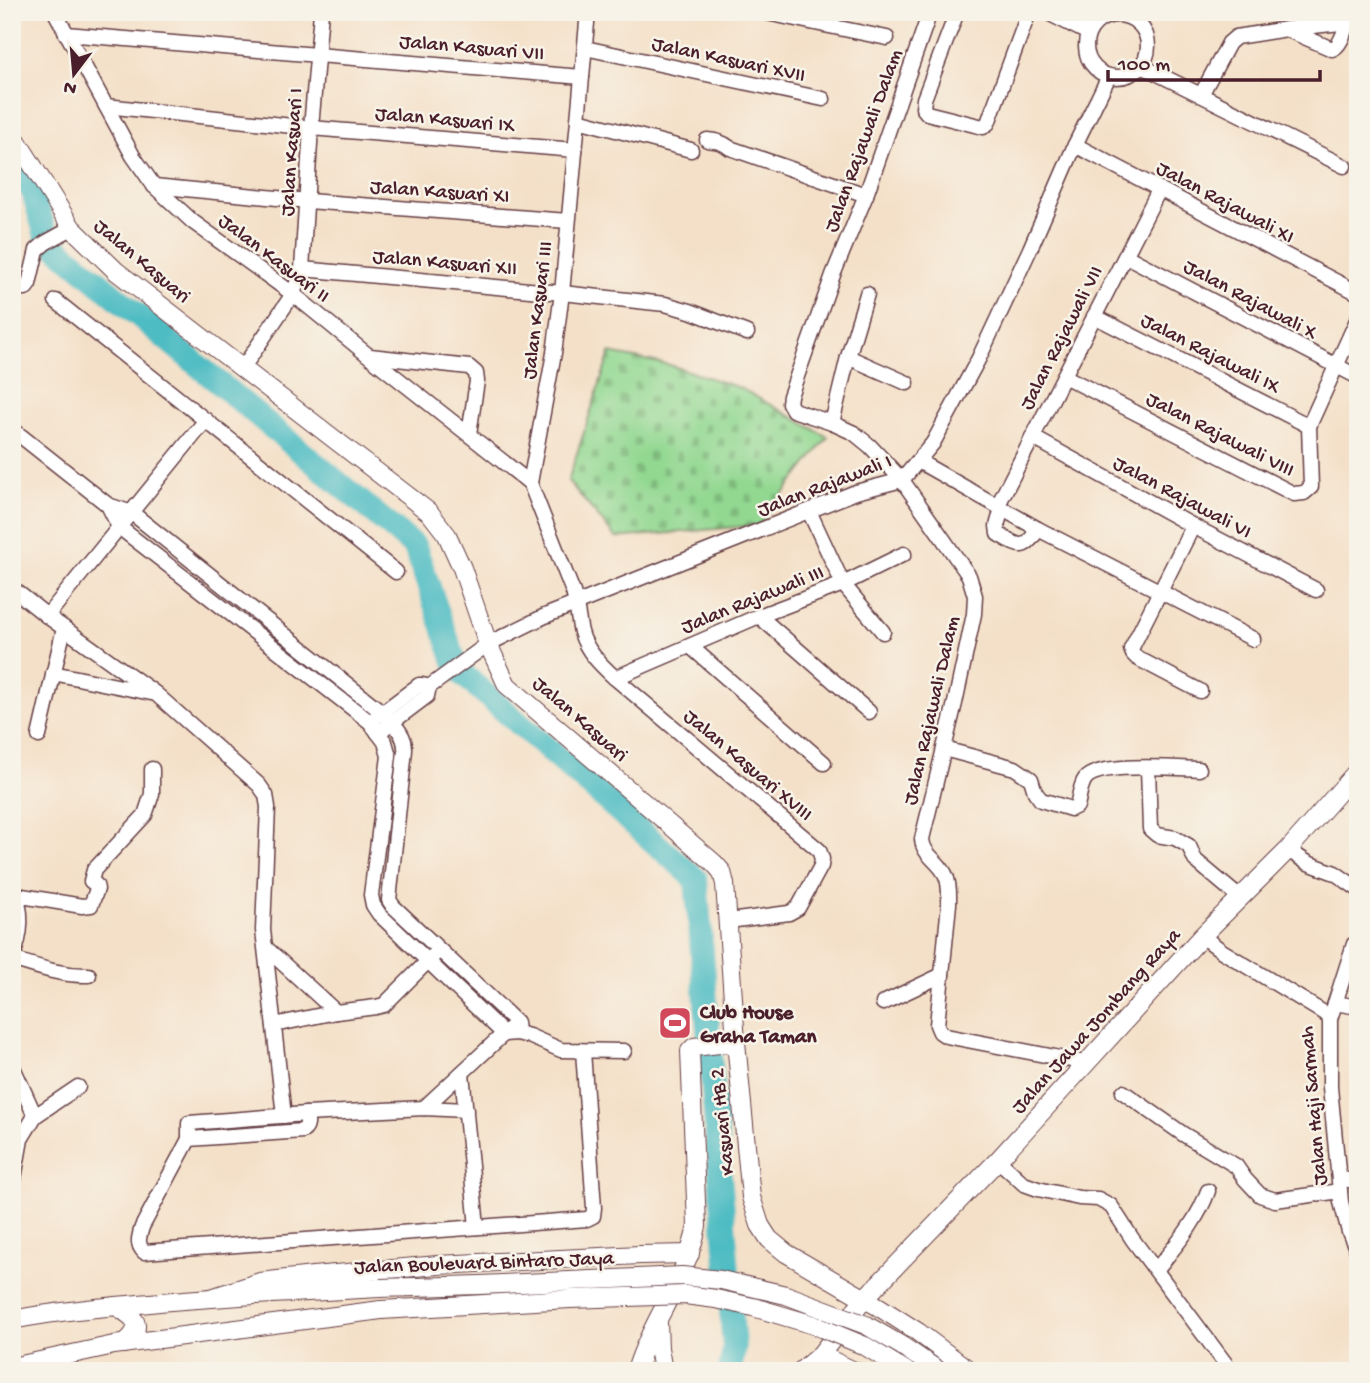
<svg xmlns="http://www.w3.org/2000/svg" width="1370" height="1383" viewBox="0 0 1370 1383" font-family="'Gochi Hand',sans-serif">
<style>
.cemetery{fill:url(#cemetery-stones);stroke:#6e7c5e;stroke-width:2}
.lines{fill:none;stroke-linecap:round;stroke-linejoin:round}
.river{stroke:#4dbcc3;stroke-width:24}
.minor-casing{stroke:#643c43;stroke-width:17}
.major-casing{stroke:#643c43;stroke-width:20}
.minor{stroke:#fff;stroke-width:14}
.major{stroke:#fff;stroke-width:18}
.major-bridge-casing{stroke:#643c43;stroke-width:20;stroke-linecap:butt}
.major-bridge{stroke:#fff;stroke-width:18}
.labels{text-anchor:middle;stroke-width:5;stroke-linejoin:round;paint-order:stroke}
.street-label{font-size:21px;fill:#4a1f2b;stroke:#f7f3e8}
.poi-label{font-size:21px;font-weight:bold;fill:#4a1f2b;stroke:#f7f3e8;text-anchor:start}
</style>
<defs>
<pattern id="cemetery-stones" width="16" height="16" patternUnits="userSpaceOnUse" patternTransform="scale(1.75)"><rect width="16" height="16" fill="#92d891"/><path d="M2 7V4a2 2 0 0 1 4 0v3zM10 15v-3a2 2 0 0 1 4 0v3z" fill="#7fb97d"/></pattern>
</defs>
<rect width="100%" height="100%" fill="#f7f3e8"/>
<filter id="ink" filterUnits="userSpaceOnUse"><feTurbulence type="fractalNoise" baseFrequency=".0143" numOctaves="2"/><feDisplacementMap in="SourceGraphic" scale="14" xChannelSelector="R" yChannelSelector="G"/><feConvolveMatrix kernelMatrix="1 2 1 2 8 2 1 2 1" color-interpolation-filters="sRGB"/></filter>
<filter id="wash" filterUnits="userSpaceOnUse"><feTurbulence type="fractalNoise" baseFrequency=".00686" numOctaves="4" result="noise"/><feDisplacementMap in="SourceGraphic" scale="28" xChannelSelector="R" yChannelSelector="G"/><feGaussianBlur stdDeviation="1.57" result="paint"/><feColorMatrix in="noise" values="0 0 0 0 0 0 0 0 0 0 0 0 0 0 0 0 0 1.4 0 .05"/><feComposite in="paint" operator="in"/></filter>
<g filter="url(#wash)">
<rect width="100%" height="100%" fill="#f4e0c8"/>
<polygon class="cemetery" points="610,353 670,365 740,388 828,437 759,525 616,538 568,481"/>
<g class="lines">
<polyline class="river" points="12,159 33,192 47,239 415,547 458,670 696,879 734,1347 730,1371"/>
</g>
</g>
<g filter="url(#ink)">
<g class="lines">
<defs>
<g id="minor">
<polyline points="55,12 133,156 154,186 193,222 293,294 369,356 530,483"/>
<path d="M 588,12 L 562,293 L 554,353 L 530,483 L 573,592 C 577,605 578,619 581,632 C 586,651 601,665 615,678 L 819,850 L 822,859 L 821,866 L 798,908 L 789,913 L 729,921"/>
<polyline points="762,12 887,38"/>
<path d="M 930,12 L 866,195 L 833,275 L 790,396 L 789,403 L 793,410 L 832,423 L 854,433 L 870,446 L 902,480 L 969,576 L 975,596 L 974,614 L 955,703 L 922,839 C 923,856 940,861 946,876 C 950,885 949,895 949,904 L 937,1025 L 940,1032 L 946,1036 L 1086,1063"/>
<polyline points="957,12 924,99 923,108 927,113 983,127 988,123 1029,12"/>
<polyline points="1046,12 1088,33"/>
<circle cx="1117" cy="46" r="31"/>
<path d="M 1288,30 L 1332,49 C 1341,46 1344,32 1347,23"/>
<polyline points="66,34 582,77"/>
<polyline points="585,48 823,99"/>
<polyline points="1142,66 1344,166"/>
<polyline points="1201,95 1229,43 1236,37 1287,29 1358,21"/>
<polyline points="106,106 311,128 575,150"/>
<polyline points="578,120 691,150"/>
<path d="M 707,140 C 716,141 723,142 730,148 L 866,195"/>
<polyline points="1075,145 1358,293"/>
<polyline points="154,186 308,201 568,221"/>
<polyline points="1126,256 1358,377"/>
<polyline points="302,269 562,293 665,304 690,311 747,333"/>
<polyline points="12,288 26,288 29,284 37,250 45,243 72,228"/>
<polyline points="56,301 396,572"/>
<polyline points="1094,316 1309,426"/>
<polyline points="370,356 469,367 476,373 477,381 469,434"/>
<polyline points="848,357 907,383"/>
<polyline points="242,369 293,294 302,269 311,128 321,12"/>
<polyline points="1064,376 1294,494 1304,493 1311,487 1309,426 1358,318"/>
<polyline points="832,423 848,357 867,294"/>
<path d="M 12,429 L 108,505 L 132,513 L 383,713 C 393,724 406,734 405,750 L 389,900 L 393,906 L 516,1022 L 517,1033"/>
<polyline points="1032,437 1193,526 1316,590"/>
<polyline points="918,461 1038,529 1253,639"/>
<polyline points="108,505 119,527 370,722 385,742 389,756 371,895 373,905 379,914 504,1034 517,1033 529,1036 561,1050 624,1051"/>
<polyline points="998,505 1159,190"/>
<path d="M 1002,508 L 997,526 L 998,534 C 1019,546 1023,553 1038,529"/>
<polyline points="809,511 843,584 883,632"/>
<polyline points="1193,526 1131,649 1133,654 1137,658 1200,691"/>
<polyline points="12,588 47,616 156,694 259,785 266,795 268,807 263,930 284,1116"/>
<polyline points="47,616 206,420"/>
<polyline points="759,616 869,712"/>
<polyline points="690,646 824,763"/>
<polyline points="53,673 151,693"/>
<polyline points="615,678 759,616 843,584 904,554"/>
<polyline points="375,718 419,685 422,685 429,687"/>
<polyline points="378,733 427,696 429,687 488,644 545,616 856,492 902,480 933,443 979,358 1030,249 1075,145 1109,76"/>
<polyline points="39,736 64,628"/>
<path d="M 944,749 L 1015,768 L 1031,779 L 1035,792 L 1041,800 L 1071,809 L 1077,806 C 1079,799 1080,786 1085,779 C 1097,762 1177,768 1199,769"/>
<polyline points="1148,768 1150,829 1157,835 1175,838 1189,846 1195,860 1240,898"/>
<polyline points="1288,850 1308,863 1335,873 1358,889"/>
<polyline points="16,895 82,906 91,905 97,889 96,885 91,881 94,870 145,815 152,794 152,769"/>
<polyline points="1202,936 1222,951 1324,1013 1330,1019 1330,1087 1341,1202 1349,1232 1358,1253"/>
<polyline points="266,948 336,1012"/>
<path d="M 12,957 C 22,936 24,908 12,888"/>
<path d="M 12,959 C 39,967 61,976 89,975"/>
<polyline points="883,1003 942,975"/>
<polyline points="1335,1003 1358,1007"/>
<polyline points="1330,1019 1354,944"/>
<polyline points="274,1025 336,1012 376,1007 384,1005 435,954"/>
<polyline points="12,1065 35,1116 21,1139 12,1190"/>
<polyline points="462,1073 477,1227"/>
<polyline points="1123,1092 1183,1134 1236,1166 1245,1179 1260,1195 1275,1200 1340,1191"/>
<polyline points="424,1108 510,1028"/>
<path d="M 466,1110 L 424,1108 L 306,1114 L 189,1123 L 189,1139 L 142,1227 C 139,1237 136,1244 144,1252 L 587,1219 L 593,1216 L 594,1208 L 583,1051"/>
<polyline points="35,1116 78,1087"/>
<path d="M 189,1139 L 303,1131 C 309,1127 307,1120 306,1114"/>
<polyline points="998,1160 1024,1184 1038,1189 1079,1198 1098,1199 1111,1206 1133,1240 1231,1371"/>
<polyline points="1340,1179 1358,1181"/>
<path d="M 1156,1270 C 1176,1245 1197,1222 1208,1191"/>
</g>
<g id="major">
<polyline points="12,133 72,228 116,271 430,513 447,535 462,568 488,644 507,685 714,863 722,872 725,884 736,1042 751,1197 760,1225 769,1239 786,1253 879,1307 918,1332 970,1371"/>
<polyline points="211,1298 260,1282 313,1276 438,1265 640,1255 690,1254"/>
<path d="M 116,1306 C 135,1318 146,1325 124,1344"/>
<path d="M 12,1320 C 58,1311 104,1307 150,1303 C 227,1296 303,1292 380,1288"/>
<polyline points="658,1322 659,1348 663,1371"/>
<polyline points="820,1355 854,1371"/>
<polyline points="12,1367 114,1345 381,1310"/>
<path d="M 636,1371 C 651,1321 687,1278 697,1226 L 690,1051 L 694,1047 L 736,1042"/>
<polyline points="801,1371 820,1355 864,1299 998,1160 1202,936 1288,850 1358,770"/>
</g>
</defs>
<use href="#minor" class="minor-casing"/>
<use href="#major" class="major-casing"/>
<use href="#minor" class="minor"/>
<use href="#major" class="major"/>
<defs>
<g id="major-bridge">
<polyline points="380,1288 480,1285 682,1276 721,1280 786,1295 866,1325 902,1346 939,1371"/>
<polyline points="381,1310 570,1299 685,1295 716,1299 753,1307 814,1325 865,1346 906,1371"/>
</g>
</defs>
<use href="#major-bridge" class="major-bridge-casing"/>
<use href="#major-bridge" class="major-bridge"/>
</g>
</g>
<defs>
<symbol id="stadium-square" viewBox="-11 -11 22 22"><rect x="-9" y="-9" width="18" height="18" rx="4" fill="#d1495b" stroke="#f7f3e8"/><path d="M0-5a6.5 5 0 1 0 0 10a6.5 5 0 1 0 0-10ZM-3.5-1.8h7v3.6h-7Z" fill="#fff"/></symbol>
</defs>
<g fill-rule="evenodd">
<use href="#stadium-square" x="656" y="1004" width="38" height="38"/>
</g>
<g class="labels">
<g class="street-label">
<text transform="translate(472 46) rotate(5)" y="7">Jalan Kasuari VII</text>
<text transform="translate(729 58) rotate(12)" y="7">Jalan Kasuari XVII</text>
<text transform="translate(445 118) rotate(5)" y="7">Jalan Kasuari IX</text>
<text transform="translate(862 140) rotate(-70)" y="7">Jalan Rajawali Dalam</text>
<text transform="translate(290 152) rotate(-86)" y="7">Jalan Kasuari I</text>
<text transform="translate(440 190) rotate(4)" y="7">Jalan Kasuari XI</text>
<text transform="translate(1226 201) rotate(28)" y="7">Jalan Rajawali XI</text>
<text transform="translate(275 257) rotate(37)" y="7">Jalan Kasuari II</text>
<text transform="translate(143 260) rotate(40)" y="7">Jalan Kasuari</text>
<text transform="translate(445 261) rotate(5)" y="7">Jalan Kasuari XII</text>
<text transform="translate(1251 298) rotate(28)" y="7">Jalan Rajawali X</text>
<text transform="translate(536 310) rotate(-83)" y="7">Jalan Kasuari III</text>
<text transform="translate(1060 337) rotate(-63)" y="7">Jalan Rajawali VII</text>
<text transform="translate(1211 352) rotate(27)" y="7">Jalan Rajawali IX</text>
<text transform="translate(1221 433) rotate(27)" y="7">Jalan Rajawali VIII</text>
<text transform="translate(824 484) rotate(-21)" y="7">Jalan Rajawali I</text>
<text transform="translate(1183 496) rotate(28)" y="7">Jalan Rajawali VI</text>
<text transform="translate(752 598) rotate(-22)" y="7">Jalan Rajawali III</text>
<text transform="translate(930 710) rotate(-77)" y="7">Jalan Rajawali Dalam</text>
<text transform="translate(581 718) rotate(41)" y="7">Jalan Kasuari</text>
<text transform="translate(749 764) rotate(40)" y="7">Jalan Kasuari XVIII</text>
<text transform="translate(1095 1020) rotate(-48)" y="7">Jalan Jawa Jombang Raya</text>
<text transform="translate(1312 1106) rotate(-95)" y="7">Jalan Haji Sarmah</text>
<text transform="translate(721 1122) rotate(-96)" y="7">Kasuari HB 2</text>
<text transform="translate(484 1261) rotate(-2)" y="7">Jalan Boulevard Bintaro Jaya</text>
</g>
<g class="poi-label">
<text x="700" y="1018">Club House<tspan x="700" dy="24">Graha Taman</tspan></text>
</g>
</g>
<rect width="1370" height="1383" fill="none" stroke="#f7f3e8" stroke-width="42"/>
<g transform="translate(74 74) rotate(196)" stroke="#f7f3e8" stroke-width="5" paint-order="stroke">
<path d="M0-5L12 26L0 18L-12 26Z" fill="#4a1f2b"/>
<text y="-10" font-size="19" font-weight="bold" text-anchor="middle" fill="#4a1f2b">N</text>
</g>
<path d="M1108 70v10h212v-10" fill="none" stroke="#4a1f2b" stroke-width="3.5"/>
<text x="1118" y="70" font-size="21" fill="#4a1f2b" stroke="#f7f3e8" stroke-width="5" paint-order="stroke">100 m</text>
</svg>
